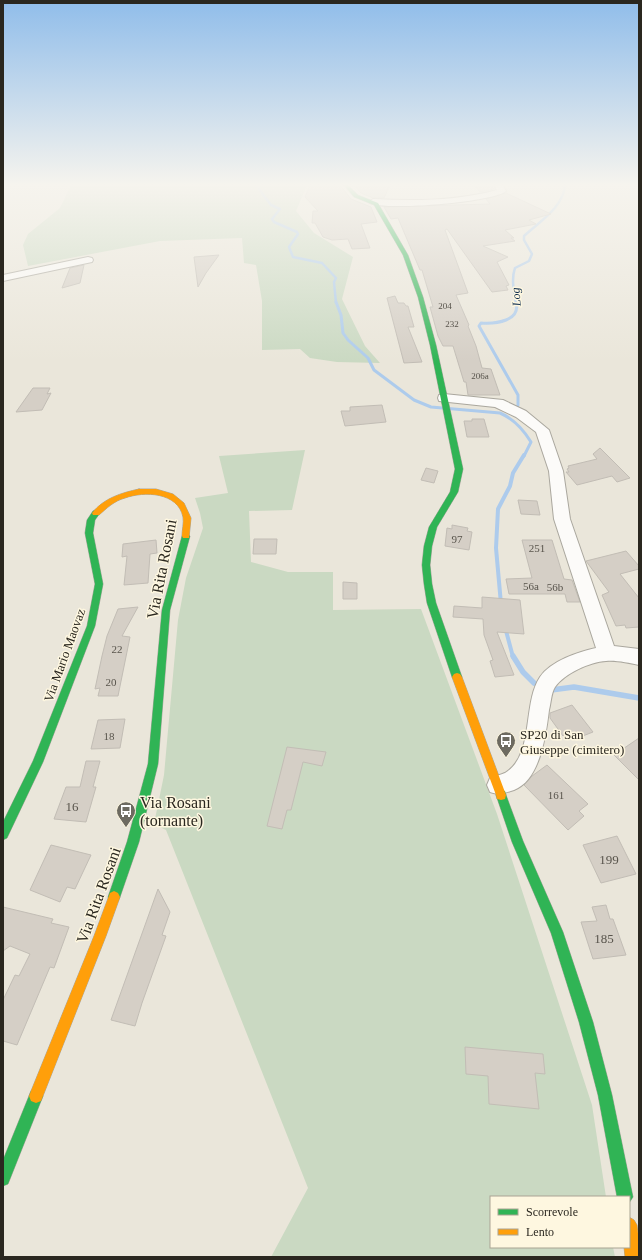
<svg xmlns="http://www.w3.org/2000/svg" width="642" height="1260" viewBox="0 0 642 1260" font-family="'Times New Roman',serif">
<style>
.green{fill:#cad9c2}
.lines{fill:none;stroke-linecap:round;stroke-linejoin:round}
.stream-far3{stroke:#adcbec;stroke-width:2.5}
.stream-far2{stroke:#adcbec;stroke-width:3}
.stream-far1{stroke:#adcbec;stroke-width:4}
.stream{stroke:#adcbec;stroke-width:5.5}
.building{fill:#d5cfc6;stroke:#c2bdb5}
.street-casing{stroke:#aaa79e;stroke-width:2}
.fast-casing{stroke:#aaa79e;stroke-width:1}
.slow-casing{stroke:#aaa79e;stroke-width:1}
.street{fill:#fcfbf9;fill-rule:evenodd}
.fast{fill:#30b455;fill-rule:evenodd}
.slow{fill:#ff9f0a;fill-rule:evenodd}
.labels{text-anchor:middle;stroke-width:3;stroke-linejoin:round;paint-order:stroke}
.far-number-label{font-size:9px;fill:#58544c}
.number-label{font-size:11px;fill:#58544c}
.far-water-label{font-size:12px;font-style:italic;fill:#0c2b4d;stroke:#fef7e0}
.street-label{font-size:13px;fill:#2a271f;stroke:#fef7e0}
.poi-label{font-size:13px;fill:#2a271f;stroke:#fef7e0;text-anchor:start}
.near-number-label{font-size:13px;fill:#58544c}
.near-street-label{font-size:16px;fill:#2a271f;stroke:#fef7e0}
.near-poi-label{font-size:16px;fill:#2a271f;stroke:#fef7e0;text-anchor:start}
</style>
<rect width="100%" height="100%" fill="#eae6da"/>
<g class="green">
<polygon points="71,185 307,185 296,211 314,233 353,257 342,299 365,346 380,363 337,362 310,358 300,349 262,350 262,301 256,265 244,263 242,238 160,241 28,266 23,245 28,234 60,208"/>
<polygon points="305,450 292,510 249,511 251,562 288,572 333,572 333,610 421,609 497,814 592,1105 606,1197 491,1197 491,1247 613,1247 615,1257 271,1257 308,1188 166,830 154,824 164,775 178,620 186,578 203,528 200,513 195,498 228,493 219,456"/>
</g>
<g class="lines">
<g class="stream-far3">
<polyline points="256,185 271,205 280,209 272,219 274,222 297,232 298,234 289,247 293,257 322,263 336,278 334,282 336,303"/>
<path d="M 516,303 C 514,292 511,279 515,268 L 529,261 L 532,254 L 524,240 L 524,236 C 540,221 563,208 565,185"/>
</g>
<g class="stream-far2">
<path d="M 336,302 L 341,315 L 343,333 L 348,340 L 368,358 L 374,370 L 414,400 L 431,407 L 500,413 C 514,419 523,429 531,442 L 524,456"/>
<path d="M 515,412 L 518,405 L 518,395 L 479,326 L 481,323 C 496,324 521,321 516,302"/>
</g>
<g class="stream-far1">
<polyline points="501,604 496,548 498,509 510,486 513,473 524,455"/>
<polyline points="505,627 513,657"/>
</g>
<g class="stream">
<polyline points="513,656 523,672 534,683"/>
<polyline points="551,690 574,687 639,698"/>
</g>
</g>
<g class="building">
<polygon points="310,185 340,185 351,199 371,207 377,222 361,224 370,248 352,249 348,239 332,240 323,237 315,223 312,223 313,211 318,211 305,197"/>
<polygon points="354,185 390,185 384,198 373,198 361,193"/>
<polygon points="474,185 490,185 494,189 480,192"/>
<polygon points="506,193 551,214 529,220 536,224 505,230 514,238 511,238 515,241 483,246 508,257 497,262 509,285 506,286 508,290 492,292 447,229 445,230 468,293 456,295 469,325 468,326 476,346 482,368 491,369 500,395 468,395 466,382 464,382 453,346 443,346 438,336 430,307 433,307 422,270 420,270 398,218 391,219 384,207 490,204 486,199"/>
<polygon points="219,255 206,273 198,287 194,257"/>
<polygon points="84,265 80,283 62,288 70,268"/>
<polygon points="395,296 398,303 404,303 406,306 408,306 414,327 408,327 422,362 404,363 387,298"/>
<polygon points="33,388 50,388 47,394 51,393 42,410 16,412"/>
<polygon points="382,405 386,422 345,426 341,411 350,411 350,407"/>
<polygon points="472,419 484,419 489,437 467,437 464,421 472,421"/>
<polygon points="600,448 630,478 617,482 612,476 577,485 566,472 569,472 567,469 569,468 568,466 597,459 593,454"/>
<polygon points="426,468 438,471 434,483 421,480"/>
<polygon points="518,500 537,501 540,515 521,514"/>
<polygon points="452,525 468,528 467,531 472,532 469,550 445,546 447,528 452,529"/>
<polygon points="254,539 277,539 276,554 253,554"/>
<polygon points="156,540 157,553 150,554 148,583 124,585 127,556 122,557 123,544"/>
<polygon points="522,540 552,540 564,579 572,580 580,602 567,602 565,594 509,594 506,579 532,578"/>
<polygon points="626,551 639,566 639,569 620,574 639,598 639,627 626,628 625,625 616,626 602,595 609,592 586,561"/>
<polygon points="343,582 357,583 357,599 343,599"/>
<polygon points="482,597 520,600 524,634 497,632 514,675 495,677 490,661 493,660 484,635 483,619 453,617 454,606 482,608"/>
<polygon points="138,607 122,636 130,637 118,696 98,696 100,688 95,689 102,656 107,636 118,609"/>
<polygon points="572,705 593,732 575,739 571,733 563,736 550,718 550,713"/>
<polygon points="125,719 120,748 91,749 98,720"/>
<polygon points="639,738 639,780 614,755"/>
<polygon points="287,747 326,752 322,766 303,762 291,810 287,810 282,829 267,826"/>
<polygon points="86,761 100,761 93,787 96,787 86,822 54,819 66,787 80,787"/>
<polygon points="547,765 588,804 579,811 584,816 568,830 524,785 532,776"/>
<polygon points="617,836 636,874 601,883 583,845"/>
<polygon points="51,845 91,855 75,889 67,887 60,902 30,890"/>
<polygon points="158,889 170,912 162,935 166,936 142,1003 135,1026 111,1020"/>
<polygon points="606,905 610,919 613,919 626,955 593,959 581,922 597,921 592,907"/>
<polygon points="3,907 53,919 51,923 69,927 54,968 50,967 17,1045 3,1041 3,1000 15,975 19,976 30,954 10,946 3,951"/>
<polygon points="465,1047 543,1054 545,1074 535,1073 539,1109 489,1104 488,1076 466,1074"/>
</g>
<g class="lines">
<defs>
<g id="street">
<path d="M 494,185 L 502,185 L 506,191 C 495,202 379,212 369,202 L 373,199 C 414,201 457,201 497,190 Z"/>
<polygon points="88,257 92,258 93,260 92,262 3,281 3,275"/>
<path d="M 444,394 L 503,400 L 526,411 L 549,430 L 563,471 L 570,519 L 614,646 L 639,649 L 639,665 C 629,663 616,660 606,661 C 590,662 565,673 555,687 C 551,693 551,703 549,710 C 546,735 540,780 514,790 C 505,793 499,795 490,792 L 487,785 L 490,778 C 495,776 501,775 505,773 C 535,755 522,704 540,677 C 551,661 578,652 596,648 L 554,519 L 549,471 L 536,432 L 516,417 L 495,407 L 439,401 L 438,398 L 439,395 Z"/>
</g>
<g id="fast">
<polygon points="344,185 348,185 358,195 378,203 408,255 423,297 436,345 463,469 458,492 437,527 432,546 430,565 432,584 436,603 462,677 460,680 457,681 454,680 452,677 427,603 424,584 422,565 424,546 429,527 450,492 455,469 430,345 418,297 403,255 374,205 354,197"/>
<polygon points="96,510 100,513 95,520 93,533 103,584 95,626 43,762 7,838 3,840 3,822 33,761 87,626 95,584 85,533 87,520 93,511"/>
<polygon points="186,533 190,536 170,610 158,764 139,842 120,897 118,901 114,903 110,901 108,897 127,842 148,764 162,610 182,536"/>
<polygon points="501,790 505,791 506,795 523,841 563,932 593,1022 612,1095 633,1197 629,1203 629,1197 617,1197 598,1095 579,1022 551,933 512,842 496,795 497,791"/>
<polygon points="36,1089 41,1091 43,1096 8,1184 3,1186 3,1160 31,1091"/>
</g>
<g id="slow">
<path d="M 139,489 L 156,489 L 173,494 L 184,503 L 191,518 L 189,538 L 183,538 L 182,536 C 182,530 184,523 183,517 C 178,492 144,491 125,498 C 114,501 107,508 99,515 L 93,515 L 92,513 C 104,498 121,493 139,489 Z"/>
<polygon points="457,673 460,674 462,677 506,795 505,799 501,800 497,799 496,795 452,677 454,674"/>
<polygon points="114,891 118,893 120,897 106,936 41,1101 36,1103 31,1101 29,1096 94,936 110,893"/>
<polygon points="629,1217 634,1220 637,1225 639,1242 639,1257 625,1257 624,1247 629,1247"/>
</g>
</defs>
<use href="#street" class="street-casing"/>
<use href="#fast" class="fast-casing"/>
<use href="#slow" class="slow-casing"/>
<use href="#street" class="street"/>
<use href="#fast" class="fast"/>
<use href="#slow" class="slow"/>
</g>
<linearGradient id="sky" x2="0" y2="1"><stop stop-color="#90bdea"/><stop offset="0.51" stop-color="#f6f4ee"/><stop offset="1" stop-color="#f6f4ee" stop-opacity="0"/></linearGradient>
<rect width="642" height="362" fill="url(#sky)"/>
<defs>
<symbol id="bus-pin" viewBox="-11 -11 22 30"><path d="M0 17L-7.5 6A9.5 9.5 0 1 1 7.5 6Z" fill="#6d6a60" stroke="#fef7e0"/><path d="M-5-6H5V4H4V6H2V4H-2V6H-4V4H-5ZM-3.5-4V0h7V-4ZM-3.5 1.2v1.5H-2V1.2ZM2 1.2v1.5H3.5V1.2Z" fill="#fff"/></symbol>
</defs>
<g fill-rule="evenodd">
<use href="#bus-pin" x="495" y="730" width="22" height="30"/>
<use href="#bus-pin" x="115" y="800" width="22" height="30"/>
</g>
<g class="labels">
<g class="far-number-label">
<text x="445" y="309">204</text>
<text x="452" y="327">232</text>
<text x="480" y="379">206a</text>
</g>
<g class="number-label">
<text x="457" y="543">97</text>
<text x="537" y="552">251</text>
<text x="531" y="590">56a</text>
<text x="555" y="591">56b</text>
<text x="117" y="653">22</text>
<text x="111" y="686">20</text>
<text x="109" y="740">18</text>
<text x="556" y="799">161</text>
</g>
<g class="far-water-label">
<text transform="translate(516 297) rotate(-95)" y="4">Log</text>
</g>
<g class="street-label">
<text transform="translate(64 655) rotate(-70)" y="5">Via Mario Maovaz</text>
</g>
<g class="poi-label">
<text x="520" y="739">SP20 di San<tspan x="520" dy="15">Giuseppe (cimitero)</tspan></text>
</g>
<g class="near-number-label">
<text x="72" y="811">16</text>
<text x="609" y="864">199</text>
<text x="604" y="943">185</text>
</g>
<g class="near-street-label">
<text transform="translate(161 569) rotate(-79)" y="6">Via Rita Rosani</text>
<text transform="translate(98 895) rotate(-70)" y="6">Via Rita Rosani</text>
</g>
<g class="near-poi-label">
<text x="140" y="808">Via Rosani<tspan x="140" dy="18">(tornante)</tspan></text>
</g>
</g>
<rect width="642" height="1260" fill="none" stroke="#2a271f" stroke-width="8"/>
<rect x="490" y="1196" width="140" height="52" fill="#fef7e0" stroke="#a9a493"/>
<rect x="498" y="1209" width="20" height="6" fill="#30b455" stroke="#a9a493"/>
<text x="526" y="1216" font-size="12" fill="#2a271f">Scorrevole</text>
<rect x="498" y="1229" width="20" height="6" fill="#ff9f0a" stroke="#a9a493"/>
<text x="526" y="1236" font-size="12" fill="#2a271f">Lento</text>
</svg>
